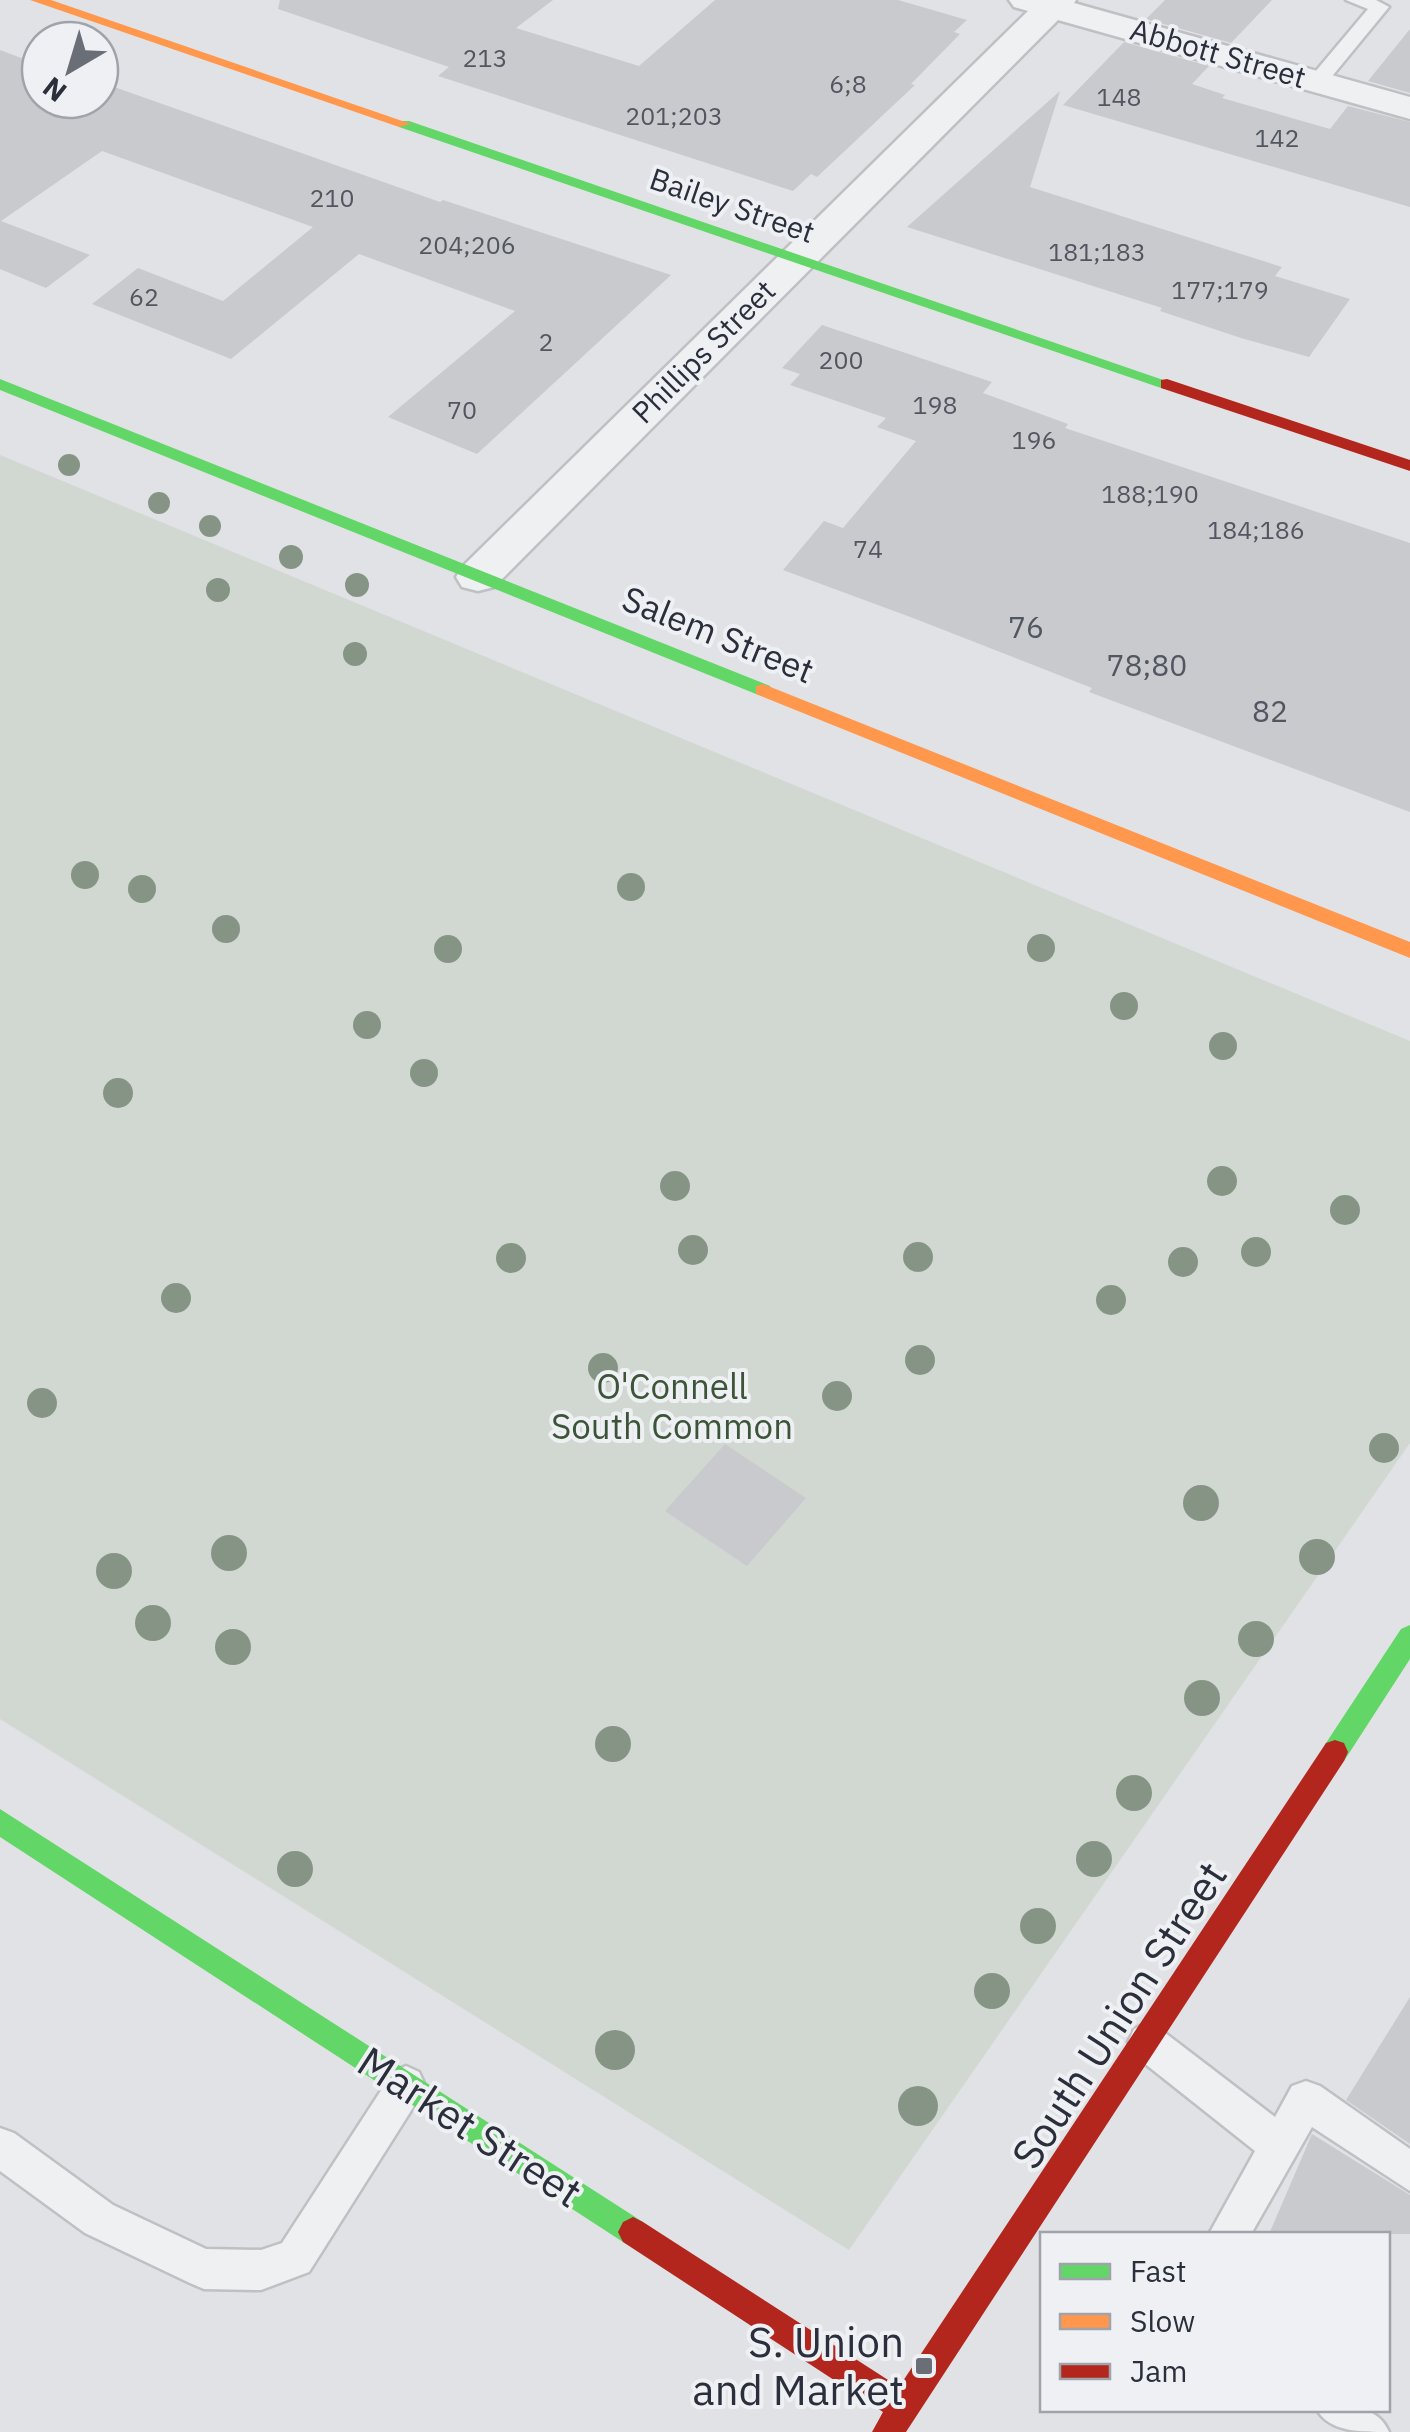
<svg xmlns="http://www.w3.org/2000/svg" width="1410" height="2432" viewBox="0 0 1410 2432" font-family="'IBM Plex Sans',sans-serif">
<style>
.green{fill:#d1d8d1}
.building{fill:#c9cacd}
.lines{fill:none;stroke-linecap:round;stroke-linejoin:round}
.lane-casing{stroke:#bec0c3;stroke-width:5}
.street-casing{stroke:#bec0c3;stroke-width:5}
.lane{fill:#eff0f2;fill-rule:evenodd}
.street{fill:#eff0f2;fill-rule:evenodd}
.fast{fill:#63d668;fill-rule:evenodd}
.slow{fill:#ff974d;fill-rule:evenodd}
.jam{fill:#b3261e;fill-rule:evenodd}
.tree{fill:#869486}
.poi-dot{fill:#6a6e76;stroke:#eef0f4;stroke-width:4}
.labels{text-anchor:middle;stroke-width:8;stroke-linejoin:round;paint-order:stroke}
.far-number-label{font-size:25px;fill:#525660}
.far-street-label{font-size:30px;fill:#2a2f3b;stroke:#eef0f4}
.number-label{font-size:30px;fill:#525660}
.street-label{font-size:35px;fill:#2a2f3b;stroke:#eef0f4}
.park-label{font-size:35px;fill:#3c5539;stroke:#eef0f4}
.near-street-label{font-size:42px;fill:#2a2f3b;stroke:#eef0f4}
.near-poi-label{font-size:42px;fill:#2a2f3b;stroke:#eef0f4;text-anchor:end}
</style>
<rect width="100%" height="100%" fill="#e0e2e5"/>
<polygon class="green" points="0,455 1410,1041 1410,1443 849,2250 0,1719"/>
<g class="building">
<polygon points="280,0 553,0 516,28 639,66 715,0 898,0 967,20 954,32 960,34 911,84 915,85 817,177 811,174 793,191 438,76 449,67 278,9"/>
<polygon points="1165,0 1272,0 1231,43 1146,19"/>
<polygon points="1410,29 1410,93 1368,81"/>
<polygon points="1124,42 1209,66 1192,84 1225,95 1222,98 1330,129 1348,106 1410,122 1410,207 1063,105"/>
<polygon points="0,50 40,65 40,100 100,100 100,82 440,202 443,200 671,275 477,454 388,417 515,311 359,254 231,359 92,304 138,268 223,301 313,227 102,151 1,221 90,255 46,288 0,269"/>
<polygon points="1060,91 1030,187 1282,267 1275,276 1350,299 1309,357 1241,338 1160,311 1162,308 907,227"/>
<polygon points="822,325 992,382 983,393 1068,424 1065,428 1410,543 1410,812 1089,692 1092,688 913,618 783,570 824,521 843,528 916,441 877,427 886,418 790,385 800,374 782,368"/>
<polygon points="725,1444 806,1498 747,1566 665,1511"/>
<polygon points="1410,1997 1410,2144 1346,2100"/>
<polygon points="1312,2134 1410,2195 1410,2234 1269,2234"/>
</g>
<g class="lines">
<defs>
<g id="lane">
<polygon points="1346,0 1376,0 1389,7 1324,86 1310,86 1310,78 1368,9"/>
<polygon points="1147,2023 1160,2029 1275,2117 1292,2086 1306,2081 1320,2086 1410,2149 1410,2191 1312,2127 1251,2234 1209,2234 1255,2151 1134,2055 1128,2042 1134,2029"/>
<polygon points="406,2066 419,2072 425,2085 419,2098 309,2272 261,2290 204,2289 190,2283 85,2233 0,2171 0,2128 14,2133 113,2205 206,2249 261,2250 282,2243 393,2072"/>
<path d="M 1317,2410 C 1346,2408 1376,2402 1389,2432 C 1360,2432 1330,2432 1317,2410 Z"/>
</g>
<polygon id="street" points="1009,0 1076,0 1074,3 1410,97 1410,119 1058,20 494,587 478,591 462,587 456,577 462,567 1028,11 1014,7"/>
</defs>
<use href="#lane" class="lane-casing"/>
<use href="#street" class="street-casing"/>
<use href="#lane" class="lane"/>
<use href="#street" class="street"/>
<g class="fast">
<polygon points="399,121 409,121 1175,384 1167,389 1161,388 399,127"/>
<polygon points="0,379 770,686 772,690 763,696 756,694 0,390"/>
<polygon points="1410,1625 1410,1659 1344,1761 1335,1764 1326,1761 1322,1752 1326,1743 1401,1629"/>
<polygon points="0,1809 643,2222 648,2232 643,2242 633,2247 623,2242 0,1837"/>
</g>
<g class="slow">
<polygon points="30,0 51,0 411,124 399,127"/>
<polygon points="763,684 1410,942 1410,958 756,694 756,686"/>
</g>
<g class="jam">
<polygon points="1167,379 1410,460 1410,471 1161,388 1161,380"/>
<polygon points="1335,1740 1344,1743 1348,1752 1344,1761 906,2432 872,2432 883,2412 623,2242 618,2232 623,2222 633,2217 643,2222 899,2387 1326,1743"/>
</g>
</g>
<g class="tree">
<circle cx="69" cy="465" r="11"/>
<circle cx="159" cy="503" r="11"/>
<circle cx="210" cy="526" r="11"/>
<circle cx="291" cy="557" r="12"/>
<circle cx="357" cy="585" r="12"/>
<circle cx="218" cy="590" r="12"/>
<circle cx="355" cy="654" r="12"/>
<circle cx="85" cy="875" r="14"/>
<circle cx="631" cy="887" r="14"/>
<circle cx="142" cy="889" r="14"/>
<circle cx="226" cy="929" r="14"/>
<circle cx="1041" cy="948" r="14"/>
<circle cx="448" cy="949" r="14"/>
<circle cx="1124" cy="1006" r="14"/>
<circle cx="367" cy="1025" r="14"/>
<circle cx="1223" cy="1046" r="14"/>
<circle cx="424" cy="1073" r="14"/>
<circle cx="118" cy="1093" r="15"/>
<circle cx="1222" cy="1181" r="15"/>
<circle cx="675" cy="1186" r="15"/>
<circle cx="1345" cy="1210" r="15"/>
<circle cx="693" cy="1250" r="15"/>
<circle cx="1256" cy="1252" r="15"/>
<circle cx="918" cy="1257" r="15"/>
<circle cx="511" cy="1258" r="15"/>
<circle cx="1183" cy="1262" r="15"/>
<circle cx="176" cy="1298" r="15"/>
<circle cx="1111" cy="1300" r="15"/>
<circle cx="920" cy="1360" r="15"/>
<circle cx="603" cy="1368" r="15"/>
<circle cx="837" cy="1396" r="15"/>
<circle cx="42" cy="1403" r="15"/>
<circle cx="1384" cy="1448" r="15"/>
<circle cx="1201" cy="1503" r="18"/>
<circle cx="229" cy="1553" r="18"/>
<circle cx="1317" cy="1557" r="18"/>
<circle cx="114" cy="1571" r="18"/>
<circle cx="153" cy="1623" r="18"/>
<circle cx="1256" cy="1639" r="18"/>
<circle cx="233" cy="1647" r="18"/>
<circle cx="1202" cy="1698" r="18"/>
<circle cx="613" cy="1744" r="18"/>
<circle cx="1134" cy="1793" r="18"/>
<circle cx="1094" cy="1859" r="18"/>
<circle cx="295" cy="1869" r="18"/>
<circle cx="1038" cy="1926" r="18"/>
<circle cx="992" cy="1991" r="18"/>
<circle cx="615" cy="2050" r="20"/>
<circle cx="918" cy="2106" r="20"/>
</g>
<rect class="poi-dot" x="914" y="2356" width="20" height="20" rx="5"/>
<g class="labels">
<g class="far-number-label">
<text x="485" y="67">213</text>
<text x="848" y="93">6;8</text>
<text x="1119" y="106">148</text>
<text x="674" y="125">201;203</text>
<text x="1277" y="147">142</text>
<text x="332" y="207">210</text>
<text x="467" y="254">204;206</text>
<text x="1097" y="261">181;183</text>
<text x="1220" y="299">177;179</text>
<text x="144" y="306">62</text>
<text x="546" y="351">2</text>
<text x="841" y="369">200</text>
<text x="935" y="414">198</text>
<text x="462" y="419">70</text>
<text x="1034" y="449">196</text>
<text x="1150" y="503">188;190</text>
<text x="1256" y="539">184;186</text>
<text x="868" y="558">74</text>
</g>
<g class="far-street-label">
<text transform="translate(1218 54) rotate(16)" y="10">Abbott Street</text>
<text transform="translate(732 206) rotate(19)" y="10">Bailey Street</text>
<text transform="translate(704 352) rotate(-45)" y="10">Phillips Street</text>
</g>
<g class="number-label">
<text x="1026" y="638">76</text>
<text x="1147" y="676">78;80</text>
<text x="1270" y="722">82</text>
</g>
<g class="street-label">
<text transform="translate(718 635) rotate(22)" y="12">Salem Street</text>
</g>
<g class="park-label">
<text x="672" y="1399">O'Connell<tspan x="672" dy="40">South Common</tspan></text>
</g>
<g class="near-street-label">
<text transform="translate(1119 2015) rotate(-57)" y="15">South Union Street</text>
<text transform="translate(470 2127) rotate(33)" y="15">Market Street</text>
</g>
<g class="near-poi-label">
<text x="904" y="2357">S. Union<tspan x="904" dy="48">and Market</tspan></text>
</g>
</g>
<rect x="1040" y="2232" width="350" height="180" fill="#eef0f4" stroke="#a0a3aa" stroke-width="2.5"/>
<rect x="1060" y="2264" width="50" height="15" fill="#63d668" stroke="#a0a3aa" stroke-width="2.5"/>
<text x="1130" y="2282" font-size="30" fill="#2a2f3b">Fast</text>
<rect x="1060" y="2314" width="50" height="15" fill="#ff974d" stroke="#a0a3aa" stroke-width="2.5"/>
<text x="1130" y="2332" font-size="30" fill="#2a2f3b">Slow</text>
<rect x="1060" y="2364" width="50" height="15" fill="#b3261e" stroke="#a0a3aa" stroke-width="2.5"/>
<text x="1130" y="2382" font-size="30" fill="#2a2f3b">Jam</text>
<g transform="translate(70 70) rotate(218)"><circle r="48" fill="#eef0f4" stroke="#a0a3aa" stroke-width="2.5"/>
<path d="M0-8L18 38L0 25L-18 38Z" fill="#6a6e76"/>
<text y="-15" font-size="28" font-weight="bold" text-anchor="middle" fill="#2a2f3b">N</text>
</g>
</svg>
